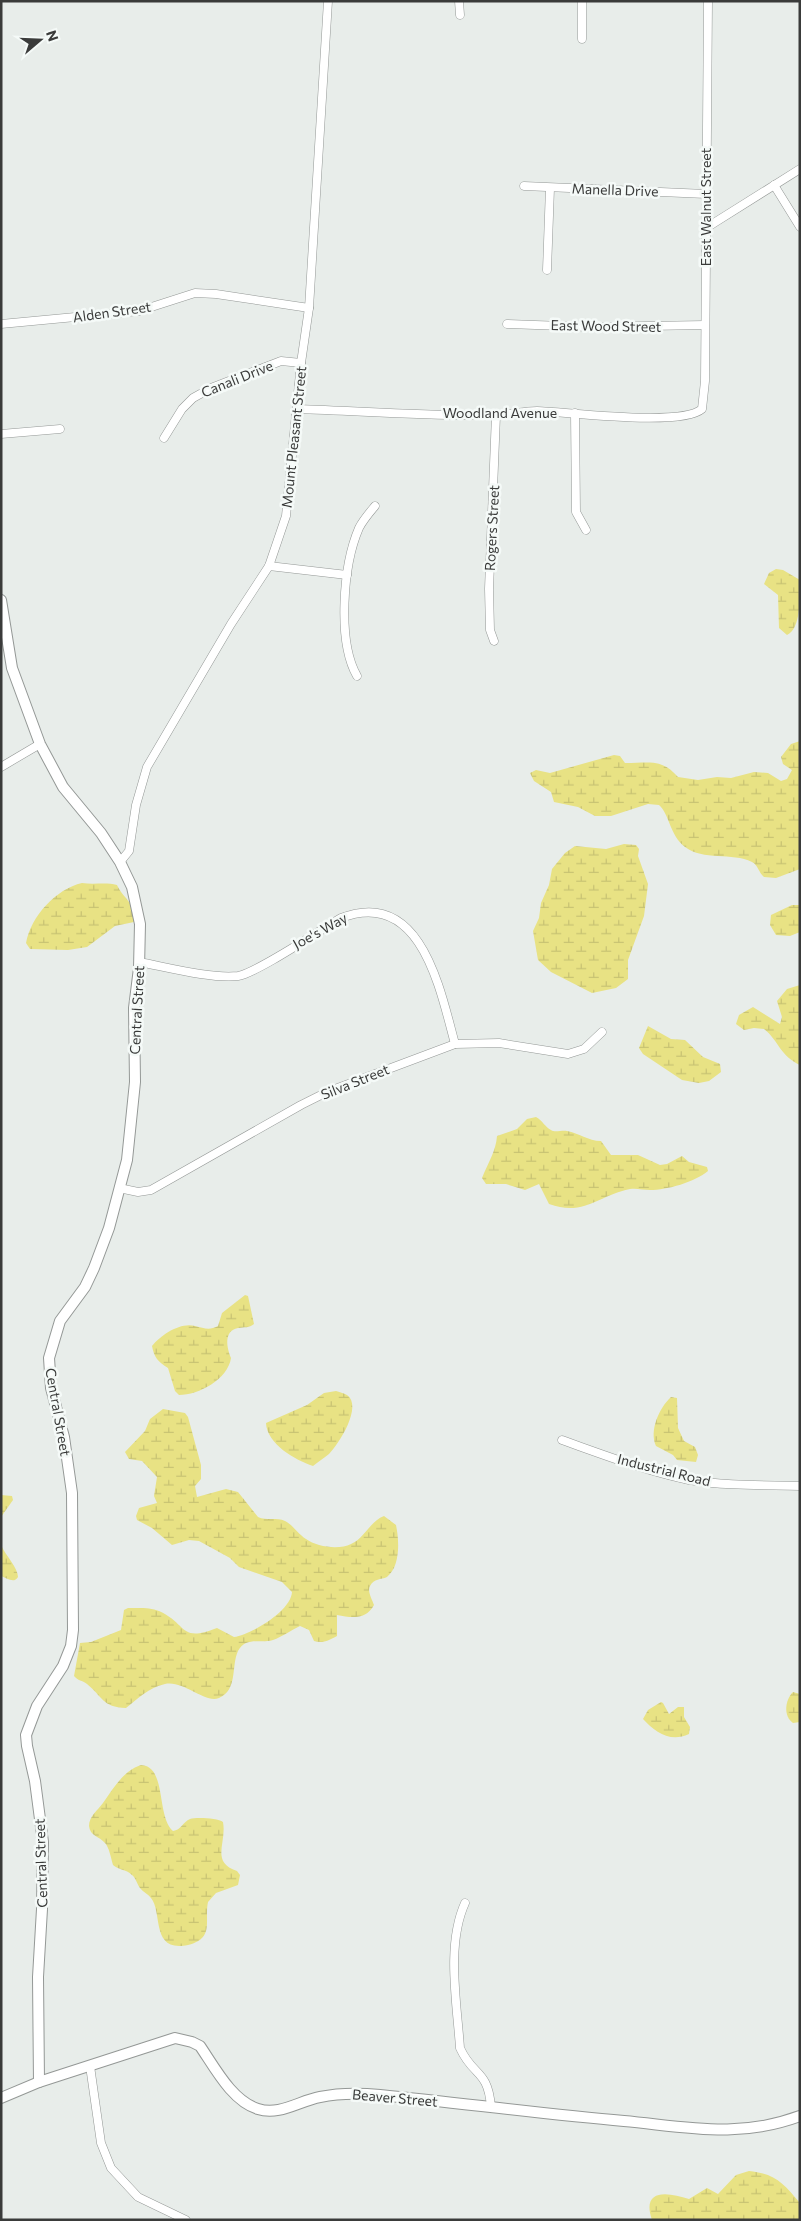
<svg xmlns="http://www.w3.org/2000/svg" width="801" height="2221" viewBox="0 0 801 2221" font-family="Commissioner,sans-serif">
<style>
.wetland{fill:url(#wetland-marsh)}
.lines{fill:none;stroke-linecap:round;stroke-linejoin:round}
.minor-casing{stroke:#949896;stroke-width:9}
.tertiary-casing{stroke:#949896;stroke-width:12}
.minor{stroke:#fff;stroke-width:8}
.tertiary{stroke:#fff;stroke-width:10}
.labels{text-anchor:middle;stroke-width:5;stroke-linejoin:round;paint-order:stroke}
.street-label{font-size:14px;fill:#3a3b3a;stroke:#f5faf8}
</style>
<defs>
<pattern id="wetland-marsh" width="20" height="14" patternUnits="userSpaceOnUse" patternTransform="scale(1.25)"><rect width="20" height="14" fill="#e8e284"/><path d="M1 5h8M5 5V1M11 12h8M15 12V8" fill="none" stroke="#c8c373"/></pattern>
</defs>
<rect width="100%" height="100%" fill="#e8edea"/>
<g class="wetland">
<path d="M 776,569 L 783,570 L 800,580 C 800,597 801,629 787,635 L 779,628 L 778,595 L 764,584 L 769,573 Z"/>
<path d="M 800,741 L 800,869 L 776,878 L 764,877 C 759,873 758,865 752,862 C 732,852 703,861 685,847 C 670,836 669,813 659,805 L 648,804 L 611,816 L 595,816 L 578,807 L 554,802 L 551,792 L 534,781 L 530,773 L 536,770 L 550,773 L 614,755 L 620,756 L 625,763 C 649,763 662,758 678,777 L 698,780 L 717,777 L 731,778 L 754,772 L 768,773 L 781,781 L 787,779 L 792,770 L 783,764 L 781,757 L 791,744 Z"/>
<polygon points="624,844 636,845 639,849 638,856 648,884 644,916 628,960 628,979 616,988 592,993 551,972 538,960 533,931 539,918 541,903 549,885 552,869 565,853 575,846 606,849"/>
<path d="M 82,883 C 94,885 106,882 117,885 C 123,899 137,903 134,922 L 115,926 L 87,947 L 68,950 L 30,949 L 26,943 C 31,916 56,889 82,883 Z"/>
<polygon points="792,905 800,905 800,932 790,936 776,935 770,925 771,915"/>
<path d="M 800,985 L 800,1065 C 780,1056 779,1041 764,1029 L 754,1028 L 744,1030 L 736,1024 L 739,1015 L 753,1007 L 780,1024 L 782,1017 L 777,1001 L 787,989 Z"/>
<polygon points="648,1026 671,1039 685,1040 703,1057 720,1064 721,1072 709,1081 699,1083 682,1080 643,1054 639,1048"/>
<path d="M 536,1117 C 543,1121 545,1127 551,1130 C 555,1133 561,1130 567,1131 C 579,1133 588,1141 601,1141 L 611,1155 L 638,1155 L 660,1165 L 667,1164 L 682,1156 L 689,1162 L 707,1167 L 708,1171 C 695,1182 667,1190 650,1190 C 643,1190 637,1188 630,1189 C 599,1195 584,1217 549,1204 L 539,1184 L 525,1190 L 506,1184 L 486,1184 L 482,1178 C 488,1163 496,1151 497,1136 L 517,1129 L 527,1119 Z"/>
<path d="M 245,1295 L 248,1296 L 254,1324 C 249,1328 245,1327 238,1328 C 223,1331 227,1348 231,1358 C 228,1379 199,1395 179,1395 L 175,1391 L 168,1368 C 158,1362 154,1357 152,1346 C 161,1335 180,1322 195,1326 C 204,1328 209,1331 218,1326 L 222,1313 Z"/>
<path d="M 336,1391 C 339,1392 344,1393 347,1395 C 363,1406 339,1444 329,1454 C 324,1458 318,1462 313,1466 C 295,1460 267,1444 266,1423 L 307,1405 L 324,1393 Z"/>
<path d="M 671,1397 L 677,1398 L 678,1428 L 684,1441 L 695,1447 L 698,1455 L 696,1462 L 677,1460 L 673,1455 L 656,1446 C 649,1431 659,1408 671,1397 Z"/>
<path d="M 163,1409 L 185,1413 L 188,1417 L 201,1465 L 201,1479 L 195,1486 L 197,1497 L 226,1489 L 238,1492 L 258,1517 C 266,1521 277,1517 285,1521 C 293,1525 298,1534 306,1539 C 317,1547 339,1550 351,1544 C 365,1538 370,1521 384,1516 L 396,1525 C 399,1539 401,1566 387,1577 C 381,1580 374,1578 370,1586 C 367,1591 372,1599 374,1605 C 366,1620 352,1618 337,1615 L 337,1636 C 329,1640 323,1644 314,1641 L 309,1630 L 300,1626 C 291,1630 282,1637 273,1640 C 261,1644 246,1636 238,1651 C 231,1666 238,1690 219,1698 C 205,1704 184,1680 165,1684 C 148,1688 139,1698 126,1708 C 102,1707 103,1697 87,1684 C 82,1680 78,1681 74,1676 L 80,1643 L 91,1642 L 121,1630 L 124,1610 L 128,1608 C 137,1608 150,1607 159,1611 C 188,1624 179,1643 217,1628 L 234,1637 C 252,1634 291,1611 292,1592 L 282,1582 L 239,1567 L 230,1558 L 199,1541 L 189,1540 L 172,1545 L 152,1528 L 137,1520 L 136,1516 L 139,1508 L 157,1503 L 154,1496 L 157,1477 L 142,1461 L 129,1459 L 125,1452 L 145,1431 L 150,1419 Z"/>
<polygon points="1,1495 12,1496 13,1500 1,1517"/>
<path d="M 1,1545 C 6,1556 18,1568 18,1577 C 14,1584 7,1578 1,1576 Z"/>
<path d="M 793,1692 L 800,1694 L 800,1722 L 793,1723 C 783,1716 785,1700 793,1692 Z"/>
<path d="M 661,1702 L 663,1703 L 669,1714 L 678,1707 L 684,1707 L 684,1717 L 690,1727 L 689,1734 C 670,1743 655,1732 643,1719 L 648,1710 Z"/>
<path d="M 141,1765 C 167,1766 156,1816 173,1831 C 181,1830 183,1822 190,1819 C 196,1817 218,1818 223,1822 C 227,1843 210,1862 237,1871 L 240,1875 L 238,1885 L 216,1893 L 208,1902 C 204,1921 215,1938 188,1945 C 150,1953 163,1912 151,1898 C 148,1894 143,1892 140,1888 C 137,1884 136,1878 132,1875 C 126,1869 118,1870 113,1865 C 111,1858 109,1847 105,1843 C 99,1836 90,1836 89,1826 C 89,1816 98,1810 103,1803 C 113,1789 123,1771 141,1765 Z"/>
<path d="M 749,2171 C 776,2174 783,2183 800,2203 L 800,2220 L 652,2220 C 641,2188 668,2192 689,2199 L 707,2188 L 718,2194 L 736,2175 Z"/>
</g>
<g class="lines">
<defs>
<g id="minor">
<polyline points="459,1 460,15"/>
<polyline points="582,39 582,1"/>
<polyline points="774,185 800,227"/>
<polyline points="524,186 706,194"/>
<polyline points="706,228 800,169"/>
<polyline points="547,270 550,188"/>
<polyline points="1,324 139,311 195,293 216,294 309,308"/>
<polyline points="507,324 590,327 705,325"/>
<path d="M 298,409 C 363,411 430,417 495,415 C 509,415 523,411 537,411 C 569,412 681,427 702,409 L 705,381 L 708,1"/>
<polyline points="575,413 576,512 586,530"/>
<polyline points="1,434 60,429"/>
<polyline points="164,438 182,409 193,398 211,388 281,361 301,363"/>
<polyline points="269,566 347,575"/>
<polyline points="494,641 490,630 489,589 496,415"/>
<path d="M 357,676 C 337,641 343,565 359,528 C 363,520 370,512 375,506"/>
<polyline points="1,767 40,744"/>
<polyline points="120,862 129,851 136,805 147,767 231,624 269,566 286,516 301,363 309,308 328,1"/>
<path d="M 139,962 C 166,967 211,979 238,976 C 257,973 320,930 341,918 C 421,887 440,989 455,1044"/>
<polyline points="119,1188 138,1192 151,1190 301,1105 327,1092 455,1044 499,1043 568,1054 584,1049 602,1032"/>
<path d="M 562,1440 C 604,1455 646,1471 689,1480 C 726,1486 763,1485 800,1486"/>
<path d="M 465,1903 C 446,1945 457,2003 460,2048 C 473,2077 488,2069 491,2107"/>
<polyline points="90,2066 101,2143 111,2168 138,2197 186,2220"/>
</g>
<g id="tertiary">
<polyline points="1,600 12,668 40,744 63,787 101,833 120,862 132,887 140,924 139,968 134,1008 135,1082 127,1160 109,1228 94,1268 85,1287 60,1321 49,1358 51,1388 64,1437 72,1493 73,1630 71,1646 63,1666 37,1706 26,1735 27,1746 35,1781 43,1842 42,1909 38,1977 39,2082"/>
<path d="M 1,2098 L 39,2082 L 175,2038 L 192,2042 L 200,2046 C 215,2068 232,2101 258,2109 C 279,2116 299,2101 320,2097 C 339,2093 360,2093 380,2095 C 461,2103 543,2114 624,2121 C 688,2127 738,2139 800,2116"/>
</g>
</defs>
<use href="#minor" class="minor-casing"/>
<use href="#tertiary" class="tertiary-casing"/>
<use href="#minor" class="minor"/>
<use href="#tertiary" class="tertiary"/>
</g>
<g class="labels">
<g class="street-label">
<text transform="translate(615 190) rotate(2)" y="5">Manella Drive</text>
<text transform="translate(706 207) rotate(-90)" y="5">East Walnut Street</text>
<text transform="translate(112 312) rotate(-8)" y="5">Alden Street</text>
<text transform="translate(606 326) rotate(1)" y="5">East Wood Street</text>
<text transform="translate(237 379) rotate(-22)" y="5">Canali Drive</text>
<text x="500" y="418">Woodland Avenue</text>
<text transform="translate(294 437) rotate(-84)" y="5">Mount Pleasant Street</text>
<text transform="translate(492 528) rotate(-87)" y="5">Rogers Street</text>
<text transform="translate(320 931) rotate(-29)" y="5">Joe's Way</text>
<text transform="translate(137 1010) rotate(-87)" y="5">Central Street</text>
<text transform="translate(355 1082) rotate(-22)" y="5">Silva Street</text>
<text transform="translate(58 1412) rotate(80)" y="5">Central Street</text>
<text transform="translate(664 1470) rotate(14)" y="5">Industrial Road</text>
<text transform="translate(41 1863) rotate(-92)" y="5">Central Street</text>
<text transform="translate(395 2098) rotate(5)" y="5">Beaver Street</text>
</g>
</g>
<rect width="801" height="2221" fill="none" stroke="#3a3b3a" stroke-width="5"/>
<g transform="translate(40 40) rotate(71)" stroke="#f5faf8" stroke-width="4" paint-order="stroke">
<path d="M0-4L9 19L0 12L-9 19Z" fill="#3a3b3a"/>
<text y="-8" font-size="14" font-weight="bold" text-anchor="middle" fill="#3a3b3a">N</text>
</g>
</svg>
